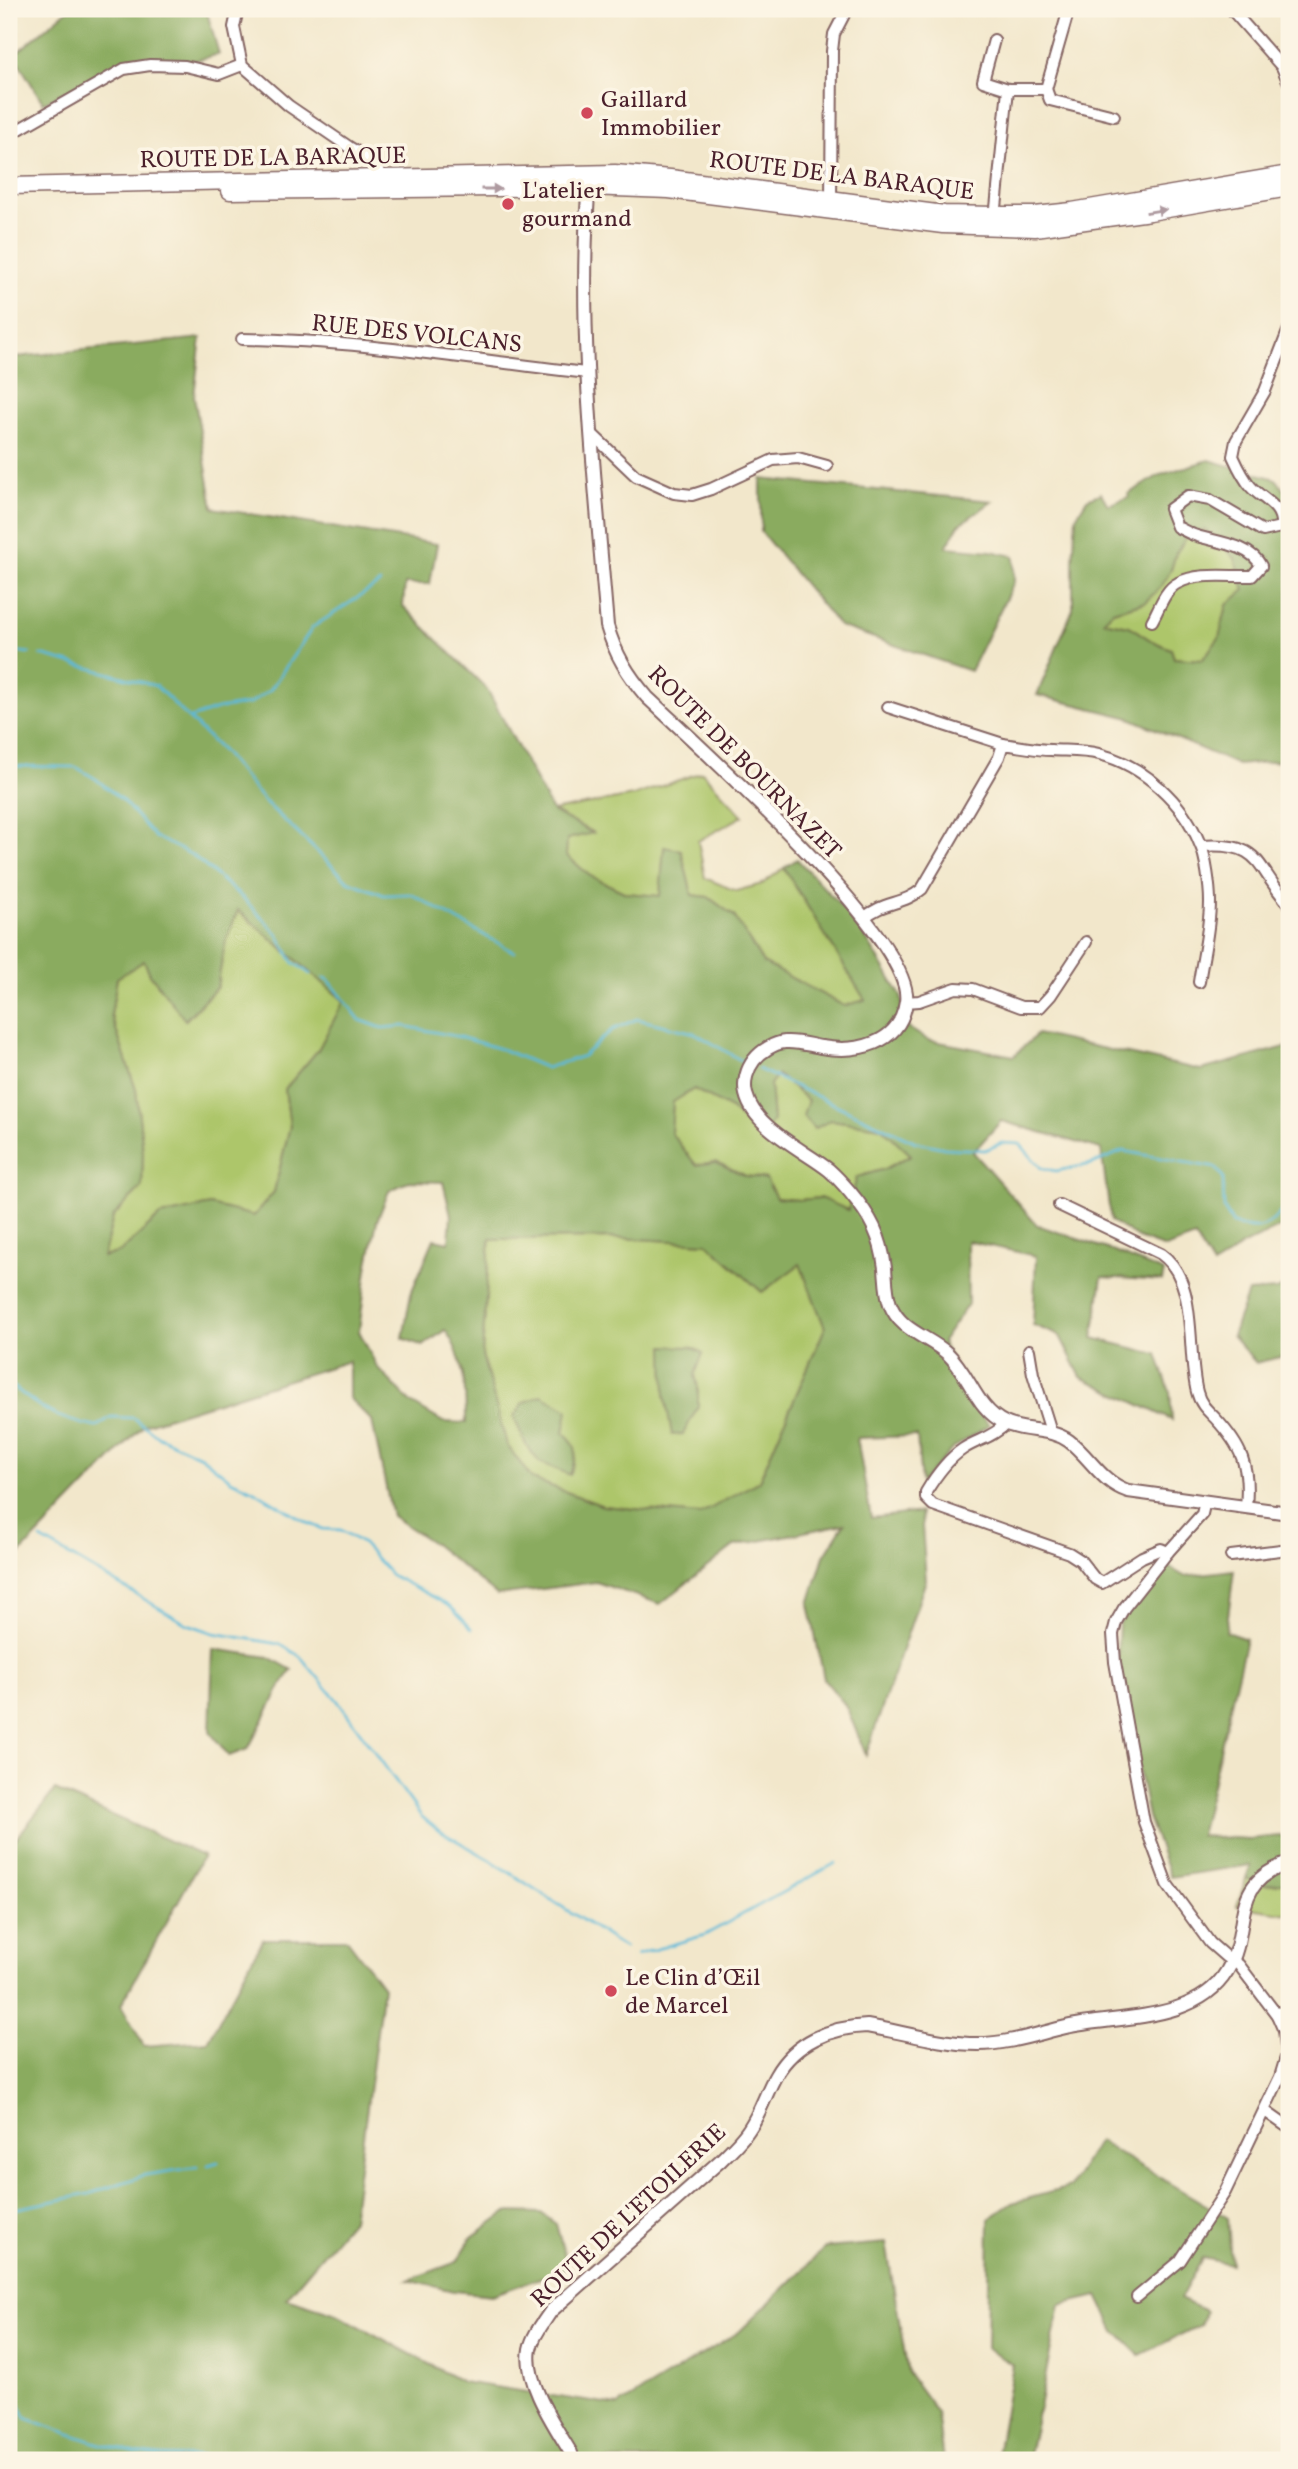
<svg xmlns="http://www.w3.org/2000/svg" width="1298" height="2469" viewBox="0 0 1298 2469" font-family="Vollkorn,serif">
<style>
.green{fill:#adc66b;stroke:#7c724b;stroke-width:2}
.forest{fill:#8aab5f;stroke:#6a6545;stroke-width:2;fill-rule:evenodd}
.lines{fill:none;stroke-linecap:round;stroke-linejoin:round}
.stream{stroke:#5bbad9;stroke-width:2.5}
.minor-casing{stroke:#856563;stroke-width:14}
.tertiary-casing{stroke:#856563;stroke-width:16}
.primary-casing{stroke:#856563;stroke-width:19}
.minor{stroke:#fff;stroke-width:10}
.tertiary{stroke:#fff;stroke-width:12}
.primary{stroke:#fff;stroke-width:16}
.oneway{fill:#ae9aa0}
.poi-dot{fill:#d1495b;stroke:#fcf5e5;stroke-width:2.5}
.labels{text-anchor:middle;stroke-width:7;stroke-linejoin:round;paint-order:stroke}
.poi-label{font-size:24px;fill:#4a1f2b;stroke:#fcf5e5;text-anchor:start}
.street-label{font-size:24px;fill:#4a1f2b;stroke:#fcf5e5}
</style>
<rect width="100%" height="100%" fill="#fcf5e5"/>
<filter id="ink" filterUnits="userSpaceOnUse"><feTurbulence type="fractalNoise" baseFrequency=".0143" numOctaves="2"/><feDisplacementMap in="SourceGraphic" scale="14" xChannelSelector="R" yChannelSelector="G"/><feConvolveMatrix kernelMatrix="1 2 1 2 8 2 1 2 1" color-interpolation-filters="sRGB"/></filter>
<filter id="wash" filterUnits="userSpaceOnUse"><feTurbulence type="fractalNoise" baseFrequency=".00686" numOctaves="4" result="noise"/><feDisplacementMap in="SourceGraphic" scale="28" xChannelSelector="R" yChannelSelector="G"/><feGaussianBlur stdDeviation="1.57" result="paint"/><feColorMatrix in="noise" values="0 0 0 0 0 0 0 0 0 0 0 0 0 0 0 0 0 1.4 0 .05"/><feComposite in="paint" operator="in"/></filter>
<g filter="url(#wash)">
<rect width="100%" height="100%" fill="#f2e7cb"/>
<g class="green">
<polygon points="1205,528 1235,558 1246,590 1227,605 1219,638 1202,660 1174,658 1171,649 1152,641 1129,626 1102,621 1113,611 1145,602 1171,570 1176,553 1187,537"/>
<polygon points="702,772 743,816 698,841 705,878 736,891 762,884 784,868 866,1000 844,1006 763,963 734,916 708,897 692,895 681,850 664,848 660,896 626,893 590,876 566,855 567,839 592,832 552,811 633,796"/>
<polygon points="237,910 345,1000 318,1050 285,1089 290,1126 274,1192 254,1216 210,1205 160,1216 120,1252 103,1258 113,1217 142,1186 143,1152 136,1090 111,1015 117,978 144,960 150,974 186,1020 217,987 225,944"/>
<polygon points="778,1075 831,1120 882,1127 911,1155 885,1169 857,1177 849,1211 820,1198 799,1200 776,1198 766,1179 746,1176 716,1162 696,1165 671,1133 673,1102 694,1089 731,1109 762,1137 773,1120 770,1084"/>
<polygon points="620,1238 708,1243 762,1292 800,1264 825,1328 759,1481 700,1515 603,1506 532,1479 507,1445 482,1355 490,1239"/>
<polygon points="1246,1879 1263,1885 1289,1882 1289,1914 1237,1906"/>
</g>
<g class="forest">
<polygon points="69,9 206,9 219,54 197,60 126,62 43,103 14,55"/>
<path d="M 201,338 L 194,396 L 213,508 L 437,544 L 430,584 L 405,584 L 403,606 L 487,689 L 552,811 L 593,833 L 567,839 L 566,855 L 590,876 L 626,893 L 660,896 L 664,847 L 681,850 L 692,895 L 708,897 L 734,916 L 763,963 L 844,1006 L 865,1000 L 784,868 L 797,859 L 857,923 L 901,996 L 907,1027 L 928,1040 L 1014,1056 L 1037,1034 L 1201,1070 L 1289,1046 L 1289,1223 L 1243,1245 L 1213,1266 L 1195,1237 L 1165,1248 L 1138,1238 L 1111,1221 L 1101,1149 L 1001,1121 L 973,1152 L 1037,1225 L 1107,1249 L 1164,1272 L 1162,1281 L 1102,1277 L 1093,1338 L 1157,1354 L 1170,1392 L 1172,1420 L 1081,1377 L 1060,1336 L 1033,1325 L 1036,1256 L 967,1241 L 968,1304 L 942,1342 L 975,1407 L 989,1425 L 952,1449 L 921,1484 L 917,1436 L 857,1438 L 871,1518 L 921,1512 L 926,1580 L 866,1755 L 846,1706 L 824,1679 L 809,1604 L 824,1556 L 844,1524 L 734,1546 L 660,1604 L 596,1582 L 497,1595 L 434,1544 L 392,1516 L 372,1421 L 349,1398 L 349,1361 L 144,1425 L 9,1565 L 9,355 L 16,357 ZM 238,910 L 344,1001 L 318,1050 L 285,1089 L 290,1126 L 274,1192 L 254,1216 L 210,1205 L 160,1216 L 120,1252 L 103,1257 L 113,1217 L 142,1186 L 143,1152 L 136,1090 L 111,1015 L 117,978 L 144,961 L 150,974 L 185,1020 L 217,987 L 225,944 ZM 778,1075 L 808,1100 L 803,1116 L 814,1129 L 831,1120 L 881,1127 L 911,1155 L 885,1169 L 857,1177 L 848,1210 L 820,1198 L 799,1200 L 776,1198 L 766,1179 L 746,1176 L 716,1162 L 696,1165 L 671,1133 L 673,1102 L 694,1089 L 731,1109 L 762,1138 L 773,1120 L 770,1084 ZM 409,1181 L 443,1182 L 451,1215 L 449,1242 L 434,1239 L 411,1293 L 403,1338 L 423,1346 L 445,1330 C 465,1356 466,1391 466,1423 L 443,1422 L 411,1403 L 377,1367 L 359,1331 L 367,1269 L 377,1221 L 389,1191 ZM 620,1238 L 707,1243 L 762,1292 L 800,1264 L 825,1328 L 759,1481 L 699,1515 L 603,1506 L 532,1479 L 507,1445 L 482,1355 L 490,1239 Z"/>
<path d="M 1209,460 L 1276,479 L 1289,496 L 1289,760 L 1238,765 L 1130,718 L 1037,695 L 1073,609 L 1073,561 L 1076,517 L 1087,499 L 1101,493 L 1108,505 L 1129,497 L 1128,494 L 1160,475 ZM 1205,529 L 1235,558 L 1245,590 L 1227,605 L 1219,638 L 1202,660 L 1174,658 L 1171,649 L 1152,641 L 1129,626 L 1103,621 L 1113,611 L 1145,602 L 1161,587 L 1171,570 L 1176,553 L 1187,537 Z"/>
<polygon points="761,479 993,501 959,525 946,547 991,551 1014,556 1014,582 970,671 839,626 761,532"/>
<polygon points="1289,1283 1289,1355 1256,1363 1232,1336 1248,1292 1277,1290"/>
<polygon points="664,1346 691,1347 703,1353 695,1375 698,1387 698,1407 683,1434 672,1435 665,1396"/>
<path d="M 542,1395 L 568,1410 L 564,1433 C 581,1447 576,1456 570,1475 L 539,1462 L 525,1443 L 514,1417 L 523,1403 Z"/>
<polygon points="1167,1566 1184,1576 1234,1570 1226,1632 1246,1639 1200,1836 1249,1839 1289,1835 1289,1882 1263,1885 1246,1879 1251,1865 1170,1877 1148,1817 1117,1660 1119,1624 1156,1574"/>
<polygon points="213,1649 269,1657 292,1670 281,1686 248,1749 229,1756 210,1732"/>
<polygon points="55,1790 203,1856 121,2005 144,2046 208,2041 263,1939 347,1939 383,1987 352,2220 286,2298 337,2314 462,2382 618,2406 739,2332 825,2248 886,2243 908,2373 937,2413 943,2460 9,2460 9,1847"/>
<polygon points="1098,2141 1228,2218 1231,2264 1202,2258 1180,2299 1206,2311 1200,2325 1140,2355 1115,2331 1098,2296 1060,2305 1028,2460 996,2460 1013,2365 987,2349 989,2219 1012,2203 1070,2187"/>
<polygon points="507,2212 541,2213 556,2224 568,2268 492,2295 453,2291 408,2280 457,2262 472,2237"/>
</g>
<g class="lines">
<g class="stream">
<polyline points="9,651 30,653"/>
<polyline points="41,655 156,686 223,752 263,800 348,881 384,895 411,894 514,952"/>
<polyline points="191,718 217,709 249,704 270,690 313,627 380,583"/>
<polyline points="9,766 76,767 96,779 123,801 155,837 192,855 245,900 277,933 293,962 310,974"/>
<polyline points="324,978 328,979 360,1020 382,1028 404,1026 460,1037 504,1050 546,1068 583,1056 612,1030 637,1019 695,1033 742,1061"/>
<path d="M 758,1069 L 916,1142 L 945,1148 L 985,1150 L 1002,1143 L 1020,1144 L 1041,1168 L 1056,1171 L 1092,1164 L 1123,1151 L 1216,1168 L 1223,1177 L 1224,1209 L 1233,1224 C 1257,1231 1265,1231 1282,1211 L 1289,1212"/>
<path d="M 9,1383 C 40,1409 56,1419 96,1427 L 111,1417 L 134,1418 L 159,1437 L 201,1456 L 231,1480 L 253,1490 L 308,1523 L 323,1529 L 341,1530 L 363,1544 L 391,1575 L 439,1600 L 453,1609 L 472,1629"/>
<polyline points="41,1539 185,1623 214,1633 279,1644 300,1656 337,1700 421,1816 438,1830 489,1859 625,1948"/>
<polyline points="636,1955 705,1935 836,1863"/>
<polyline points="208,2165 218,2162"/>
<polyline points="9,2210 89,2194 145,2175 198,2167"/>
<path d="M 9,2385 L 26,2418 C 65,2432 120,2454 161,2456 C 179,2457 197,2456 215,2456 L 218,2460"/>
</g>
</g>
</g>
<g filter="url(#ink)">
<g class="lines">
<defs>
<g id="minor">
<polyline points="238,9 234,27 242,65 289,106 349,147 373,161 386,182"/>
<polyline points="1231,9 1282,67 1289,83"/>
<polyline points="994,40 983,81 1008,89 1046,89 1069,9"/>
<polyline points="1046,89 1050,100 1114,116"/>
<polyline points="9,135 124,69 150,65 185,66 219,74 242,65"/>
<polyline points="831,205 832,51 834,34 847,9"/>
<polyline points="995,218 1008,89"/>
<path d="M 242,339 C 357,340 473,360 587,373"/>
<polyline points="592,434 636,476 674,493 692,495 711,489 773,460 798,458 827,466"/>
<path d="M 1152,621 C 1159,609 1165,589 1178,583 C 1198,572 1229,577 1252,576 L 1261,566 C 1251,545 1217,542 1197,536 C 1190,534 1184,530 1177,527 L 1170,509 L 1188,496 L 1210,500 L 1263,531 L 1281,527 C 1283,506 1263,500 1251,487 C 1243,478 1238,467 1233,456 L 1236,441 L 1265,391 L 1289,329"/>
<polyline points="888,707 1003,744"/>
<path d="M 1202,846 C 1264,842 1254,866 1289,904"/>
<path d="M 864,918 C 883,901 904,905 922,889 L 999,757 L 1003,744 C 1019,746 1035,750 1051,750 C 1067,751 1083,750 1099,754 C 1143,765 1183,802 1200,844 C 1206,856 1210,888 1210,902 C 1210,928 1203,956 1199,982"/>
<polyline points="906,1002 919,1001 956,988 973,989 1021,1007 1040,1007 1051,995 1086,942"/>
<path d="M 1059,1205 L 1161,1254 C 1199,1280 1186,1351 1197,1392 C 1200,1404 1207,1410 1215,1418 C 1242,1447 1250,1466 1246,1506"/>
<polyline points="1029,1350 1033,1374 1049,1425 1049,1432"/>
<path d="M 1006,1424 C 990,1439 978,1439 963,1449 C 948,1459 935,1477 926,1492 L 926,1498 L 933,1505 L 1069,1553 L 1080,1560 L 1095,1579 L 1102,1583 L 1142,1557 L 1161,1549 L 1168,1552"/>
<polyline points="1231,1556 1289,1549"/>
<polyline points="1277,2015 1289,2007"/>
<polyline points="1265,2111 1289,2128"/>
<polyline points="1137,2297 1180,2261 1225,2192 1280,2077 1287,2054 1284,2031 1277,2015 1239,1965 1226,1957 1210,1943 1167,1884 1144,1822 1115,1662 1113,1634 1116,1622 1124,1608 1168,1552 1202,1514 1205,1501"/>
</g>
<g id="tertiary">
<path d="M 589,181 C 577,329 595,478 607,626 C 615,654 628,675 647,697 C 697,745 916,939 906,1002 C 900,1045 856,1053 821,1047 C 809,1045 797,1041 785,1042 C 774,1043 761,1051 754,1060 C 747,1069 743,1082 746,1094 C 754,1128 804,1150 829,1170 C 837,1177 844,1185 850,1192 C 871,1217 881,1236 885,1268 C 886,1279 886,1293 890,1304 C 900,1331 928,1336 948,1354 C 970,1375 976,1409 1005,1423 C 1026,1433 1050,1427 1069,1441 C 1090,1457 1101,1482 1128,1491 L 1289,1513"/>
<path d="M 572,2460 L 571,2453 C 555,2426 524,2382 530,2349 C 533,2335 543,2323 551,2311 L 720,2161 C 730,2151 742,2140 749,2129 C 761,2112 766,2092 776,2075 C 795,2042 831,2027 867,2026 C 903,2032 941,2044 978,2044 C 1009,2044 1036,2034 1066,2027 C 1116,2015 1196,2023 1227,1971 C 1253,1928 1226,1884 1289,1863"/>
</g>
<g id="primary">
<polyline points="9,186 615,173 670,178 944,214 995,215 1035,215 1072,211 1289,174"/>
<polyline points="230,191 588,187 669,190 943,225 1035,228 1150,212 1289,188"/>
</g>
</defs>
<use href="#minor" class="minor-casing"/>
<use href="#tertiary" class="tertiary-casing"/>
<use href="#primary" class="primary-casing"/>
<use href="#minor" class="minor"/>
<use href="#tertiary" class="tertiary"/>
<use href="#primary" class="primary"/>
</g>
<defs><path id="oneway-solid" d="M-6-.8H1V-3.2L6.5 0L1 3.2V.8H-6Z" transform="scale(1.75)"/></defs>
<g class="oneway">
<use href="#oneway-solid" transform="translate(491 189)"/>
<use href="#oneway-solid" transform="translate(1156 211) rotate(-9)"/>
</g>
</g>
<g class="poi-dot">
<circle cx="587" cy="113" r="7"/>
<circle cx="508" cy="204" r="7"/>
<circle cx="611" cy="1991" r="7"/>
</g>
<g class="labels">
<g class="poi-label">
<text x="601" y="107">Gaillard<tspan x="601" dy="28">Immobilier</tspan></text>
<text x="522" y="198">L'atelier<tspan x="522" dy="28">gourmand</tspan></text>
<text x="625" y="1985">Le Clin d’Œil<tspan x="625" dy="28">de Marcel</tspan></text>
</g>
<g class="street-label">
<text transform="translate(273 157) rotate(-1)" y="8">ROUTE DE LA BARAQUE</text>
<text transform="translate(842 175) rotate(7)" y="8">ROUTE DE LA BARAQUE</text>
<text transform="translate(417 333) rotate(6)" y="8">RUE DES VOLCANS</text>
<text transform="translate(745 762) rotate(45)" y="8">ROUTE DE BOURNAZET</text>
<text transform="translate(628 2215) rotate(-43)" y="8">ROUTE DE L'ETOILERIE</text>
</g>
</g>
<rect width="1298" height="2469" fill="none" stroke="#fcf5e5" stroke-width="35"/>
</svg>
